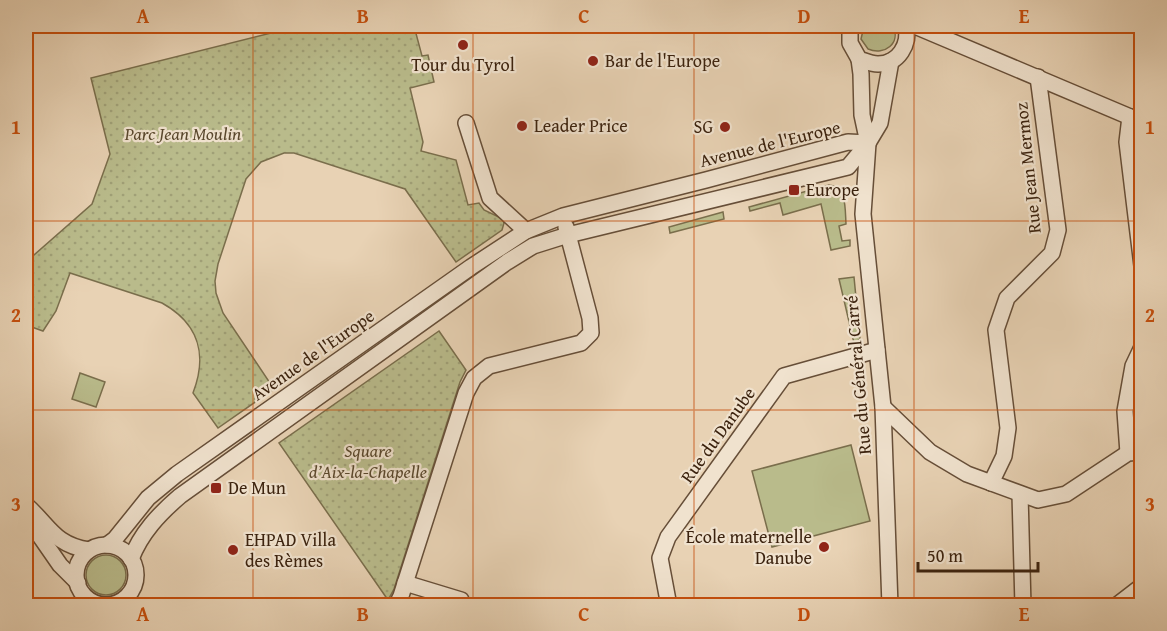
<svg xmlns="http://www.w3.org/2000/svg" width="1167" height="631" viewBox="0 0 1167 631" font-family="'Gentium Book Plus',serif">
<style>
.grass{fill:#b9bb8b;stroke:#7a6e4c;stroke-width:1.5}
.park{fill:url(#park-dots);stroke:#7a6e4c;stroke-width:1.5}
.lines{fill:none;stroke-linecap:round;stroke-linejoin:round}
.minor-casing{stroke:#664e38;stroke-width:18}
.minor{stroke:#f0e2ce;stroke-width:15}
.grid{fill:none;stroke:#c54e0c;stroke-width:1.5;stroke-opacity:0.55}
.poi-dot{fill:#8f2418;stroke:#f0e2ce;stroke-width:2}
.labels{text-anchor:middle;stroke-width:4.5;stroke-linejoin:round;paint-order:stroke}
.poi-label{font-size:18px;fill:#3b220e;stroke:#f0e2ce;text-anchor:start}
.park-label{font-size:18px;font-style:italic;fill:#5a482d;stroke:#f0e2ce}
.street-label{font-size:18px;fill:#3b220e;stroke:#f0e2ce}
.neatline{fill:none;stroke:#c54e0c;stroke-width:2}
.grid-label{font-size:20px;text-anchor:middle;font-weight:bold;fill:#c54e0c}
</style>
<defs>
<pattern id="park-dots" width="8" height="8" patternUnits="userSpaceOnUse" patternTransform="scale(1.5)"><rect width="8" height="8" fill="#b9bb8b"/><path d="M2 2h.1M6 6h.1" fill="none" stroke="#a0a077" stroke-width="1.8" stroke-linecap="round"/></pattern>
</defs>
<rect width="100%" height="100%" fill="#e8d2b4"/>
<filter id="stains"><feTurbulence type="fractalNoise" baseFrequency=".00333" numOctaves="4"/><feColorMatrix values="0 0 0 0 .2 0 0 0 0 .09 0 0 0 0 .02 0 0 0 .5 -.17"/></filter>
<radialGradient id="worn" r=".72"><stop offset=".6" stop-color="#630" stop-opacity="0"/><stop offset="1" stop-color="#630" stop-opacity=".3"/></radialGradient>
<g class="grass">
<path d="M 864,26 L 893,26 C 901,43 885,56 868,49 L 861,39 Z"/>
<path d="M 829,185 C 847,186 845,209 846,224 L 839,226 L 842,241 L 850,240 L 850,246 L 831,250 L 821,204 L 783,215 L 780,203 L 750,211 L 749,207 Z"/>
<polygon points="723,212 724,219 670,233 669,227"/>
<polygon points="854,277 860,339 854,343 839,279"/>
<polygon points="80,373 105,382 96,407 72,399"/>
<polygon points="851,445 870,521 772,547 752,471"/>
<circle cx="106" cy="575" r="20"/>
</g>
<g class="park">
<path d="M 299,26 L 414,26 L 422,56 L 428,55 L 434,82 L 410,88 L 423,142 L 421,151 L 456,160 L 468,205 L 479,203 L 484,210 L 503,219 L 504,223 L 502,230 L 456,262 L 405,189 L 294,153 L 284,153 L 261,162 L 246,179 L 218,264 L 215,281 L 216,293 L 223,313 L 274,389 L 218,428 L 193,393 C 208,354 198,323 162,303 L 70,273 L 56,311 L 43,331 L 26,325 L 26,262 L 92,204 L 110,154 L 91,78 Z"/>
<polygon points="439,331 466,370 460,382 394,589 388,600 279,443"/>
</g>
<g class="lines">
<defs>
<g id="minor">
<path d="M 850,26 L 850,43 L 859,59 C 865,61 871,64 878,64 C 899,64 910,44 906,26"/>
<polyline points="915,26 1142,122"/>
<polyline points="859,59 861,74 862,115 868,143 863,214 883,407 890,606"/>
<polyline points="1130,117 1127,142 1142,266"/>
<polyline points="466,123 490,198 526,231"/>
<polyline points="883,407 930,452 967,474 1038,500 1066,494 1128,453 1142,452"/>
<polyline points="1128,453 1125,411 1133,366 1142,347"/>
<polyline points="991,483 1004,456 1008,428 996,330 1007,298 1052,253 1058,230 1038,77"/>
<polyline points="1020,494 1023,606"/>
<path d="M 26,505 C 49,525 54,545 89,550"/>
<polyline points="26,516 60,565 78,583"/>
<polyline points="107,545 115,539 148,498 177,474 471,267 526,231 563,216 706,180 848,142 868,143"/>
<circle cx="106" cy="575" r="30"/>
<path d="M 131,559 C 141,533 159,514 180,496 L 507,262 L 533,246 L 568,235 L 848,167 L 868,143 L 880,123 L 891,61"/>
<polyline points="405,583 461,600 463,606"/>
<polyline points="396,606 401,596 466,393 474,378 489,366 581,343 591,333 590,318 566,227"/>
<polyline points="669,606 660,558 668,537 784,376 877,350"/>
<polyline points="1116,606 1142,586"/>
</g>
</defs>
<use href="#minor" class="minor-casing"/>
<use href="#minor" class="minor"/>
</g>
<path class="grid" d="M 253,26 L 253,606M 473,26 L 473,606M 694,26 L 694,606M 914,26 L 914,606M 26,221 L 1142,221M 26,410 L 1142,410"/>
<g class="poi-dot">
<circle cx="463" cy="45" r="6"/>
<circle cx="593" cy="61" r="6"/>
<circle cx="522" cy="126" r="6"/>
<circle cx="725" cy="127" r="6"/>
<rect x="788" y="184" width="12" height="12" rx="3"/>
<rect x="210" y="482" width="12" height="12" rx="3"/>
<circle cx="824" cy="547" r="6"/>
<circle cx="233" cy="550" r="6"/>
</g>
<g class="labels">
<g class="poi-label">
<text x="605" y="67">Bar de l'Europe</text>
<text x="463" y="71" text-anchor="middle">Tour du Tyrol</text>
<text x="534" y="132">Leader Price</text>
<text x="713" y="133" text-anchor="end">SG</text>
<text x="806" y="196">Europe</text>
<text x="228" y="494">De Mun</text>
<text x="812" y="543" text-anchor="end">École maternelle<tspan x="812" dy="21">Danube</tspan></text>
<text x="245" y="546">EHPAD Villa<tspan x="245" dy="21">des Rèmes</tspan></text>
</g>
<g class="park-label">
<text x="183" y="140">Parc Jean Moulin</text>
<text x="368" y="457">Square<tspan x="368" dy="21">d’Aix-la-Chapelle</tspan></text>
</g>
<g class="street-label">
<text transform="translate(770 144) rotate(-14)" y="6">Avenue de l'Europe</text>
<text transform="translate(1028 168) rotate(-96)" y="6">Rue Jean Mermoz</text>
<text transform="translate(313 355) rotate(-35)" y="6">Avenue de l'Europe</text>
<text transform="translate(858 375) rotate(-95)" y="6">Rue du Général Carré</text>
<text transform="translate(718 435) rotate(-54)" y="6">Rue du Danube</text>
</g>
</g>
<rect width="1167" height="631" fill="none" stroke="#e8d2b4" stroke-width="66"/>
<path d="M918 562v9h120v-9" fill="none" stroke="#3b220e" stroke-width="3"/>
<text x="927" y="562" font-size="18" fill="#3b220e" stroke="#f0e2ce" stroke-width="4.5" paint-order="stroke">50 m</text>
<rect x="33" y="33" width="1101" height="565" class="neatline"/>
<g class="grid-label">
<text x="143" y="23">A</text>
<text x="363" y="23">B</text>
<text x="584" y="23">C</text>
<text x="804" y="23">D</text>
<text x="1024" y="23">E</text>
<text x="16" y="134">1</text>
<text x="1150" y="134">1</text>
<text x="16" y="322">2</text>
<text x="1150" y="322">2</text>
<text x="16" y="511">3</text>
<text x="1150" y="511">3</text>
<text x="143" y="621">A</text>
<text x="363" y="621">B</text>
<text x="584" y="621">C</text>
<text x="804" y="621">D</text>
<text x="1024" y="621">E</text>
</g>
<rect width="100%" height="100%" filter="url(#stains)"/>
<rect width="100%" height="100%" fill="url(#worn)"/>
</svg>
